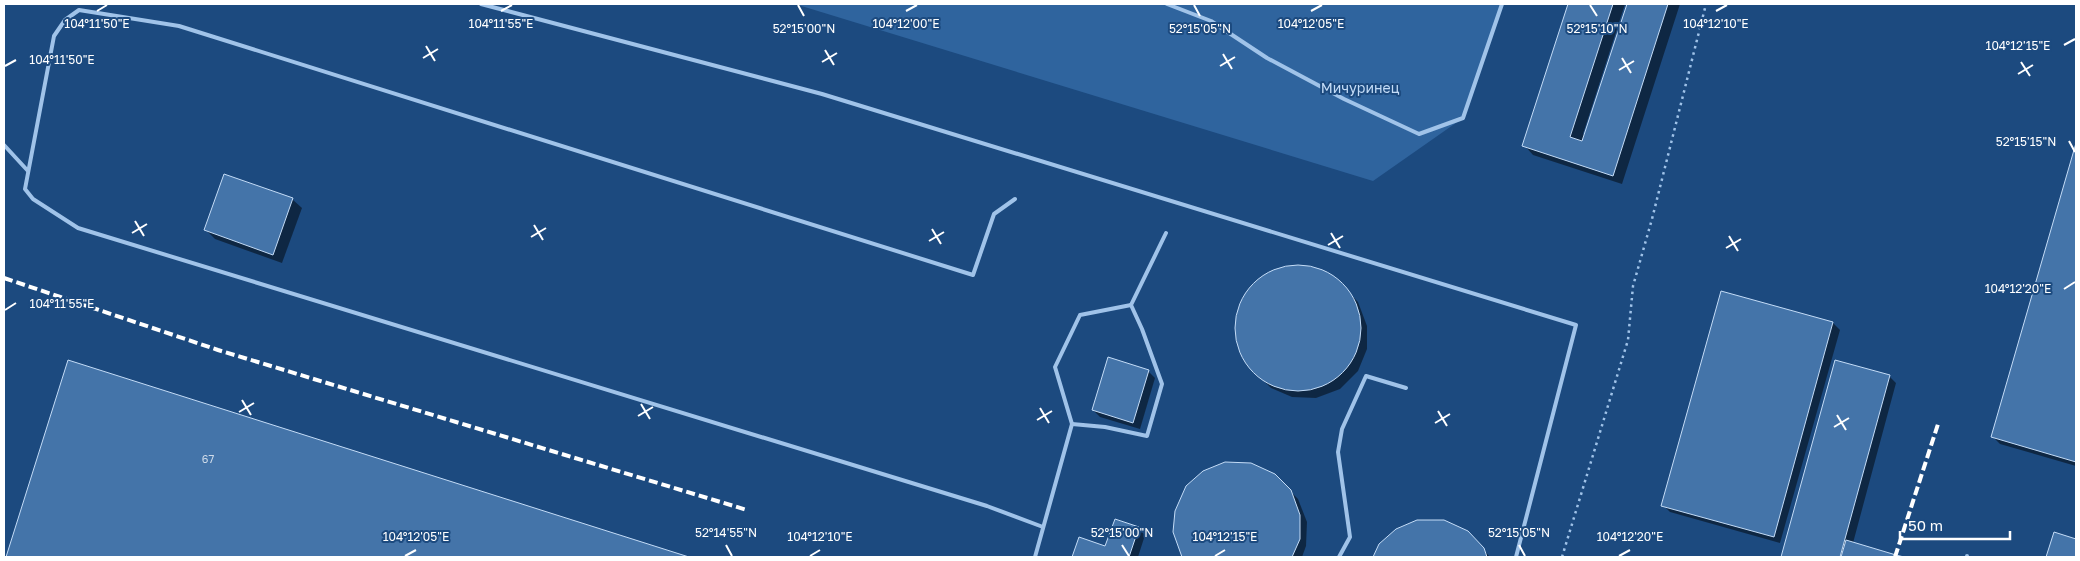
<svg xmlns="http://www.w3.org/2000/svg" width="2080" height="561" viewBox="0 0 2080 561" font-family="'Golos Text',sans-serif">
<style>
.green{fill:#2f649e}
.shadow{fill:#0007}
.building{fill:#4474a9;stroke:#c4dcf7}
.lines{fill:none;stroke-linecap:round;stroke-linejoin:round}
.path{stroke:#a0c3e9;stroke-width:2.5;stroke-dasharray:2.5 4;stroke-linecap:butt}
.service{stroke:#a0c3e9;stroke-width:4}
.rail{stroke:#fff;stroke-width:4;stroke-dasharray:9 4;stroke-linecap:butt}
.ticks{fill:none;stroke:#fff;stroke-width:2}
.labels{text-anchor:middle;stroke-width:4;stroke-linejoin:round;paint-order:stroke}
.number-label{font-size:11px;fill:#d0dcea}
.park-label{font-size:14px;fill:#c4dcf7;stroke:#1c4a7f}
.ticks-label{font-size:12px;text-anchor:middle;fill:#fff;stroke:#1c4a7f;stroke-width:4;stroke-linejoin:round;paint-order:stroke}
</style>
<rect width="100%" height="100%" fill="#1c4a7f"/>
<polygon class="green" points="795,4 1502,4 1463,118 1373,181"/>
<g class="shadow">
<polygon points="1569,4 1625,4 1583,134 1585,135 1628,4 1680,4 1622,184 1533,155 1524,145"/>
<polygon points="2076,147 2076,466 2000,444 1993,437"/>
<polygon points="292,199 302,208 282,263 215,239 206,230"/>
<polygon points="1286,267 1311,267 1335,278 1358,302 1367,326 1367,349 1358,371 1340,389 1316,398 1292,397 1271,388 1245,362 1235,335 1237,314 1248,290 1264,275"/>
<polygon points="1833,323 1840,330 1780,543 1670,512 1663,505"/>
<polygon points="69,361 685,557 7,557"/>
<polygon points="1836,362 1889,376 1896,383 1853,543 1900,557 1783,557"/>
<polygon points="1148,371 1155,378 1140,429 1100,417 1093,410"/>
<polygon points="1274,475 1298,499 1307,522 1306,546 1302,557 1184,557 1175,532"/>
<polygon points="1138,528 1145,535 1138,557 1073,557 1079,539 1106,548"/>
<polygon points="1467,532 1490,557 1374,557 1380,544"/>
</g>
<g class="building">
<polygon points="1568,4 1613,4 1570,137 1582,141 1627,4 1668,4 1613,176 1522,146"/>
<polygon points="2076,143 2076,462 1991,437"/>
<polygon points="224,174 293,198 273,255 204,230"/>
<circle cx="1298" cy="328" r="63"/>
<polygon points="1721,291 1833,322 1774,537 1661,506"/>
<polygon points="1108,357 1149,370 1133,423 1092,410"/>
<polygon points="68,360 689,557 6,557"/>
<polygon points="1835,360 1890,375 1840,557 1781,557"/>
<polygon points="1225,462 1251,463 1275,474 1291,490 1300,515 1300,539 1292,557 1182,557 1173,532 1175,511 1186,486 1203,471"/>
<polygon points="1115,519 1139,527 1129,557 1072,557 1079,537 1105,546"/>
<polygon points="1417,520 1444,520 1468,531 1484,548 1487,557 1373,557 1379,544 1396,529"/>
<polygon points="2054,532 2076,539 2076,557 2046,557"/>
<polygon points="1846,540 1896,555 1904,557 1841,557"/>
</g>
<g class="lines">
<polyline class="path" points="1562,557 1628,340 1633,286 1652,219 1706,4"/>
<g class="service">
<polyline points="481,4 822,94 1576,325 1516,557"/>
<polyline points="1167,4 1211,21 1267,58 1344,99 1419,134 1463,118 1502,4"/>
<polyline points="4,145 28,171"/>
<polyline points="1015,199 994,214 973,275 179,26 79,10 65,20 54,36 25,189 33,199 78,228 987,506 1043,527"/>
<polyline points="1072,424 1105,427 1147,436 1162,384 1142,329 1131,305 1166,233"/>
<polyline points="1035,557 1072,424 1055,367 1080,315 1131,305"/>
<polyline points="1339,557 1350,537 1338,452 1342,429 1366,376 1406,388"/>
<polyline points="1967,557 1967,556"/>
</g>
<g class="rail">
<polyline points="4,278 218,350 747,510"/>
<polyline points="1895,557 1939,421"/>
</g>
</g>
<path class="ticks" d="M 798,5 L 804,16M 1194,5 L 1200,16M 1590,5 L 1597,16M 97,11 L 107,5M 501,11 L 512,5M 906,11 L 917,5M 1311,11 L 1322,5M 1716,11 L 1727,5M 2064,45 L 2075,39M 426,46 L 435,61M 825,50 L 834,65M 1223,54 L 1232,69M 423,58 L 438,49M 1622,58 L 1631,73M 822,62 L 837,53M 2021,62 L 2030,76M 5,66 L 16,60M 1220,66 L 1235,57M 1619,70 L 1634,61M 2018,74 L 2033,65M 2069,141 L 2075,152M 135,221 L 144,236M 534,225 L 543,240M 932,229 L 941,244M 132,233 L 147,224M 1331,233 L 1340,248M 1729,236 L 1738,251M 531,237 L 546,228M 929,241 L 944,232M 1328,245 L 1343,236M 1726,248 L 1741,239M 2064,289 L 2075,282M 5,310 L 16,303M 242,400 L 251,415M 641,404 L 650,419M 1040,408 L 1049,423M 1438,411 L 1447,426M 239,412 L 254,403M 1837,415 L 1846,430M 638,416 L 653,407M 1037,420 L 1052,411M 1435,423 L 1450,414M 1834,427 L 1849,418M 726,545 L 732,556M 1122,545 L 1129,556M 1519,545 L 1525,556M 405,556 L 416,550M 810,556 L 820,550M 1215,556 L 1225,550M 1619,556 L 1630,550"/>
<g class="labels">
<g class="number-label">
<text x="208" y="463">67</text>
</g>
<g class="park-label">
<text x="1360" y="93">Мичуринец</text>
</g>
</g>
<g class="ticks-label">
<text x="97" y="28">104°11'50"E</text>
<text x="501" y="28">104°11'55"E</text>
<text x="906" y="28">104°12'00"E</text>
<text x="1311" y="28">104°12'05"E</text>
<text x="1716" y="28">104°12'10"E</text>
<text x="804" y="33">52°15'00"N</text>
<text x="1200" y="33">52°15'05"N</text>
<text x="1597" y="33">52°15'10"N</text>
<text x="2018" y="50">104°12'15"E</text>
<text x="62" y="64">104°11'50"E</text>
<text x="2026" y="146">52°15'15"N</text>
<text x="2018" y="293">104°12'20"E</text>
<text x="62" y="308">104°11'55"E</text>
<text x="726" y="537">52°14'55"N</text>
<text x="1122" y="537">52°15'00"N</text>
<text x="1519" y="537">52°15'05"N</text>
<text x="416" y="541">104°12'05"E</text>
<text x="820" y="541">104°12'10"E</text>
<text x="1225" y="541">104°12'15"E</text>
<text x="1630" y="541">104°12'20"E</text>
</g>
<rect width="2080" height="561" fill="none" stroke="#ffffff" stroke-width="10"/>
<path d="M1900 531v8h110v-8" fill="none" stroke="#ffffff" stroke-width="2.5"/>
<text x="1908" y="531" font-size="15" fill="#ffffff" stroke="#1c4a7f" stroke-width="4" paint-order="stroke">50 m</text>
</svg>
